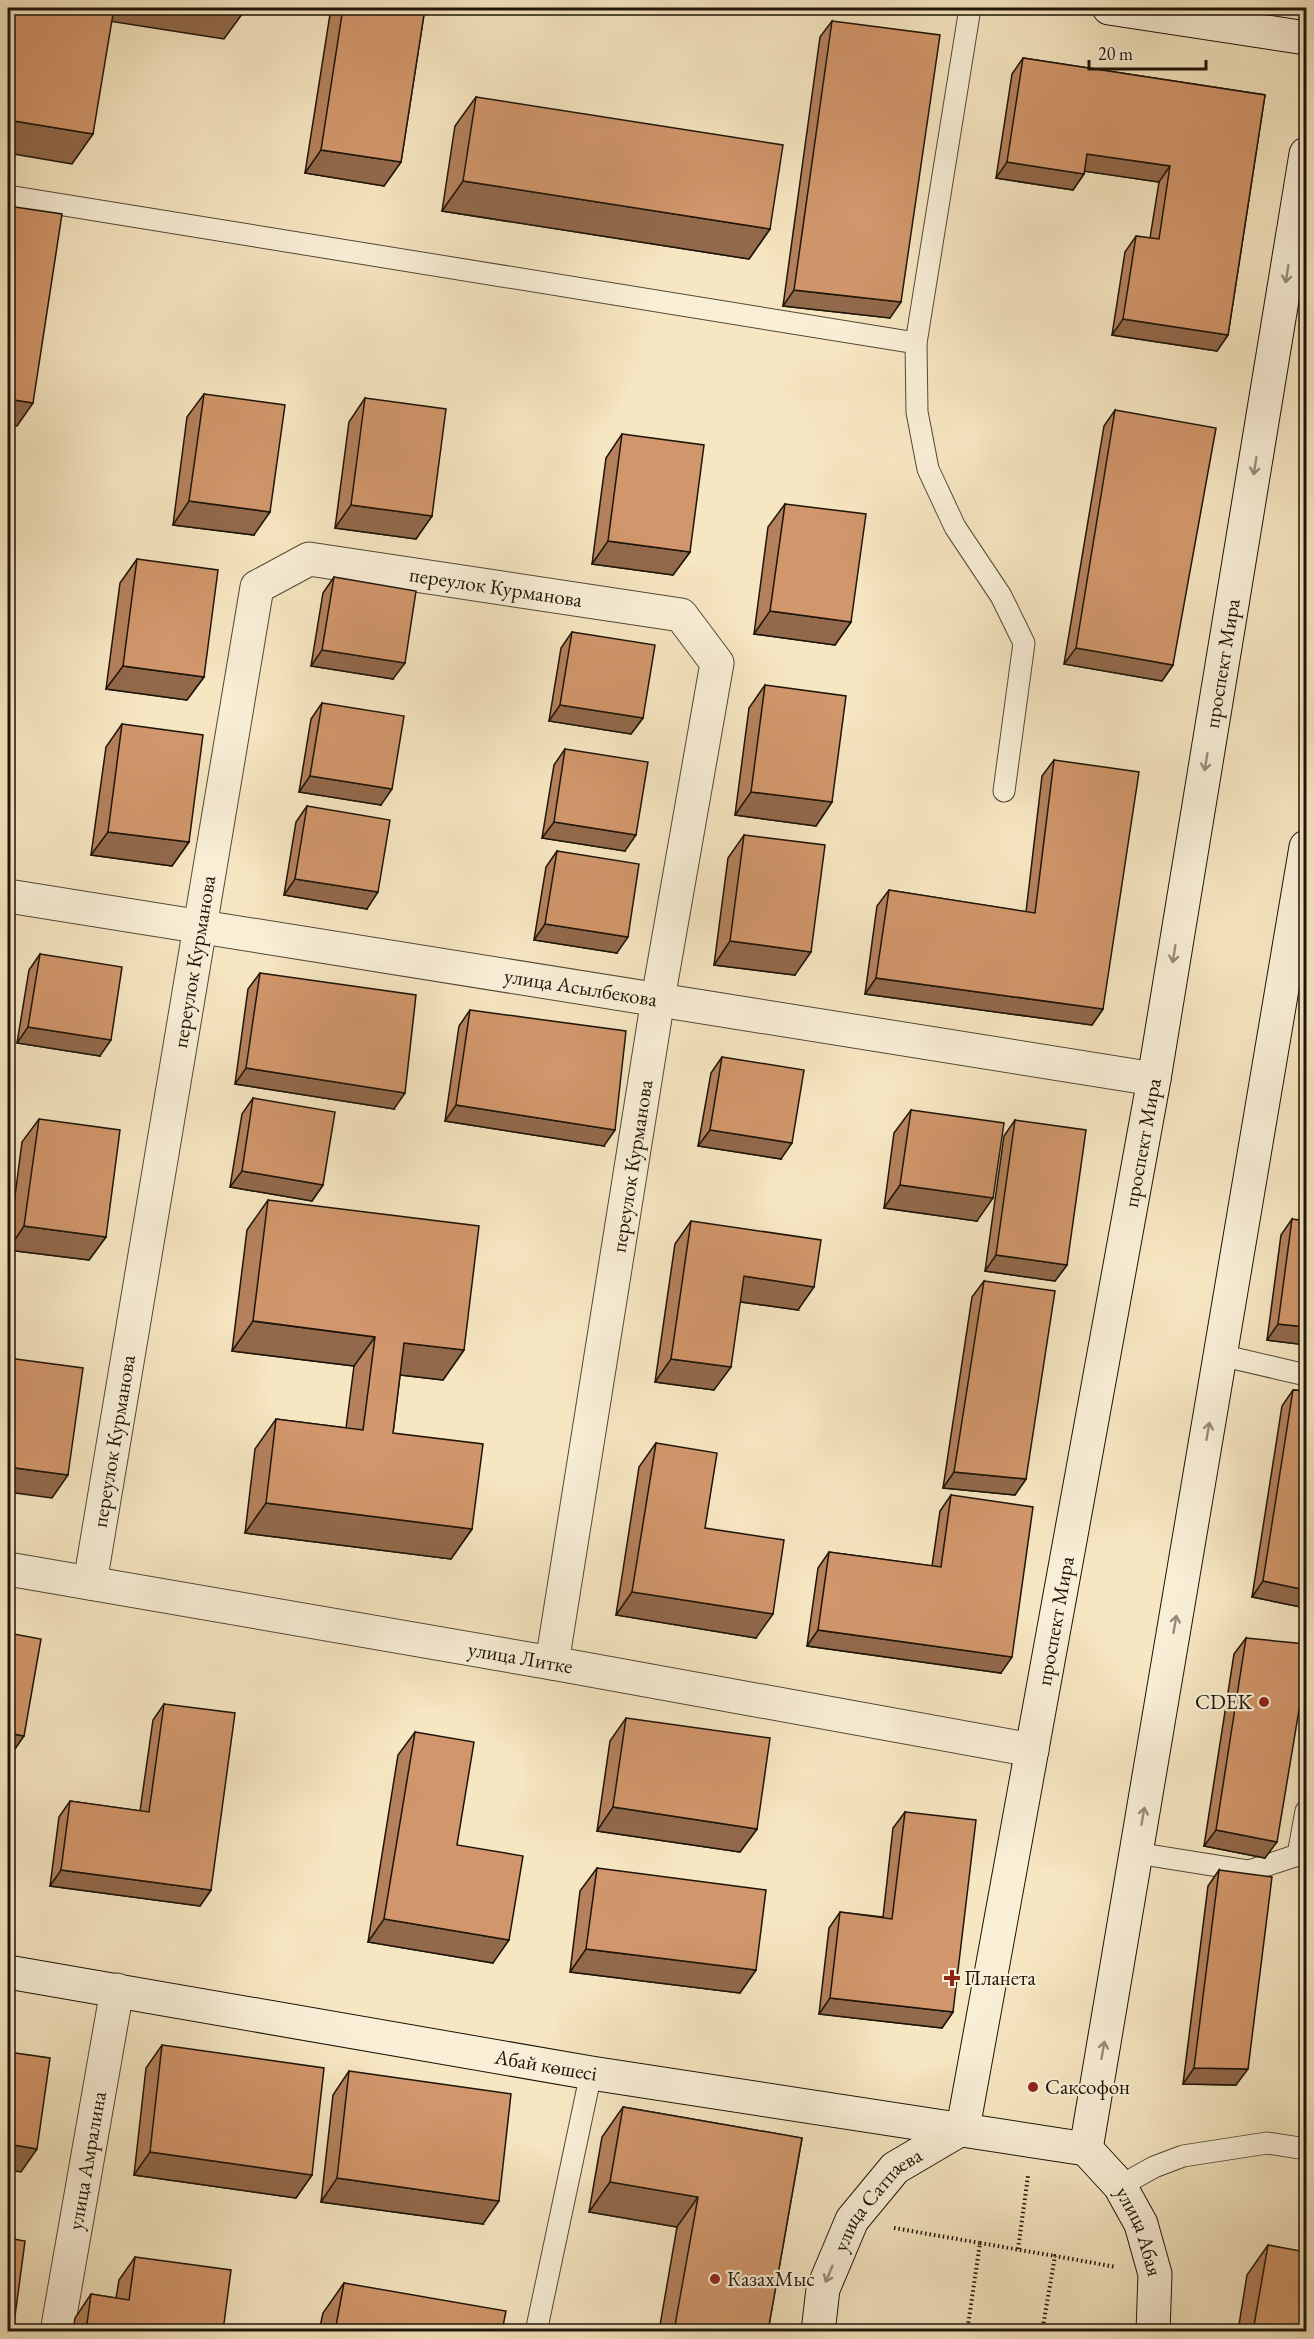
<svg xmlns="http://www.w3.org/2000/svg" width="1314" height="2339" viewBox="0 0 1314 2339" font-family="'EB Garamond',serif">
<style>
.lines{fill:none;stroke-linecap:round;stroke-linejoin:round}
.lane-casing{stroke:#534837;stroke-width:23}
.street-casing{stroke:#534837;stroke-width:35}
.secondary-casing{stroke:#1d1409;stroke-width:35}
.path{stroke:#1d1409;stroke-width:4;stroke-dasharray:1.5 3;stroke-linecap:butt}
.lane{stroke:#f9efd7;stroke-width:21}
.street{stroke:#f9efd7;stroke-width:33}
.secondary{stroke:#f9efd7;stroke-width:33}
.wall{fill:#b4815c;stroke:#1d1409;stroke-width:1.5}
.shaded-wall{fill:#92694b;stroke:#1d1409;stroke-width:1.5}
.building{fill:#d1966b;stroke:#1d1409;stroke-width:1.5}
.oneway{stroke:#968c7a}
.poi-dot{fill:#8f2418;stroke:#f9efd7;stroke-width:2}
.labels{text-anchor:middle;stroke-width:4.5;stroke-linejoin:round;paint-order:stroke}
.street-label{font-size:21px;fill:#1d1409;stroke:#f9efd7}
.poi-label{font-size:21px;fill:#1d1409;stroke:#f9efd7;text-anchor:start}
</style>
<rect width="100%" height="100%" fill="#f6e6c1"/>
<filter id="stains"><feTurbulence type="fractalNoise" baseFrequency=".00333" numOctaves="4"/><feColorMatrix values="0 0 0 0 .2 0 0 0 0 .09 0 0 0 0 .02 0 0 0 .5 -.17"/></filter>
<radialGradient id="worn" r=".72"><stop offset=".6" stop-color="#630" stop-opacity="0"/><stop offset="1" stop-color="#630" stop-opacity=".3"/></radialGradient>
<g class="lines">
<defs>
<g id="lane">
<polyline points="970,8 916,343 917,412 928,469 955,527 1001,596 1024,643 1004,791"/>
<polyline points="8,196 916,343"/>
<polyline points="1220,1355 1306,1375"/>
<polyline points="1136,1853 1249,1871 1298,1855 1306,1811"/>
<polyline points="1120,2186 1154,2167 1183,2156 1267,2143 1306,2149"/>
<polyline points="536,2332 591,2073"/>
</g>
<g id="street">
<path id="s1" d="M 8,896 L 1154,1079"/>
<path id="s2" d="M 8,1569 L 552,1663 L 1032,1750"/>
<path id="s3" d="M 90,1583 L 257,587 L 309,559 L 681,615 L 717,663 L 658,999 L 552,1663"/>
<path id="s4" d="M 57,2332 L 117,1990"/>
</g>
<g id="secondary">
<polyline points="1109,8 1306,38"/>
<path id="s5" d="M 8,1972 L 591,2073 L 1086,2149"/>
<polyline points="1086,2149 1306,847"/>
<path id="s6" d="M 1086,2149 L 1120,2186 L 1141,2224 L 1155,2274 L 1153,2332"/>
<path id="s7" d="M 818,2332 L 823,2289 L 852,2220 L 895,2168 L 963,2128 L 1154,1079 L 1306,154"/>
</g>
</defs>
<use href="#lane" class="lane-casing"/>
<use href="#street" class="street-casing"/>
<use href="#secondary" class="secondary-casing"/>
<g class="path">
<polyline points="894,2228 980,2243 967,2332"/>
<polyline points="980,2243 1055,2256"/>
<polyline points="1018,2249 1028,2176"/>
<polyline points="1042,2332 1055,2256 1116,2267"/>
</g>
<use href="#lane" class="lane"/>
<use href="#street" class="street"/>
<use href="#secondary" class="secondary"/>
</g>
<g class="wall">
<polygon points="331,8 425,8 401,162 384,186 305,173"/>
<polygon points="832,21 890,318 783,306 820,37"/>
<polygon points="1023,58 1265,95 1228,335 1217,351 1112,335 1125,252 1136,236 1150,238 1159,182 1085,171 1084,174 1073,190 996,178 1012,74"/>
<polygon points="476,97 770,229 749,259 442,211 455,126"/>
<polygon points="204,394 254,535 173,525 187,417"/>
<polygon points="365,398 432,516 416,539 335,528 349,422"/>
<polygon points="1115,410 1173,665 1162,681 1064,664 1104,426"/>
<polygon points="622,434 690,552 673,575 592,564 606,458"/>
<polygon points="785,504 851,622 835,645 754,634 768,527"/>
<polygon points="137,559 204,677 187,700 106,689 120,583"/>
<polygon points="334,577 393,679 311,666 323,593"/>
<polygon points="572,632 643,718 631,734 549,721 561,648"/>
<polygon points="765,685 832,802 816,826 735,815 749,708"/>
<polygon points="322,703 381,805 299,792 311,719"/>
<polygon points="122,724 189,842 172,866 91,855 106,747"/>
<polygon points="565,749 625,851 542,838 554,765"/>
<polygon points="1054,760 1103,1009 1092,1025 865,994 877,906 889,890 1026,912 1042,776"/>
<polygon points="307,806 367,909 284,895 296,822"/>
<polygon points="744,835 795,975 714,965 728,858"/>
<polygon points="557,851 617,953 534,940 546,867"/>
<polygon points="40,954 100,1056 17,1043 29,970"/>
<polygon points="260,973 394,1109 235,1084 248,989"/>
<polygon points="470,1010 604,1146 445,1121 459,1026"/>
<polygon points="722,1057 781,1159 698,1146 711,1073"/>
<polygon points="253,1098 323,1185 312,1201 230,1187 242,1114"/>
<polygon points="911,1110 977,1221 884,1208 894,1133"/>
<polygon points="39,1119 106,1237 89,1260 8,1250 22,1142"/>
<polygon points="1015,1120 1067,1265 1055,1281 985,1271 1004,1136"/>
<polygon points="268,1200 464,1350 443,1380 400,1375 393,1433 472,1529 451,1559 245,1533 255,1449 276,1419 346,1428 354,1366 232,1351 247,1230"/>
<polygon points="1292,1219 1306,1345 1267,1340 1281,1235"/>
<polygon points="691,1221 798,1310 740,1302 714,1390 655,1382 675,1244"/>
<polygon points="984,1281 1026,1479 1015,1495 943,1488 972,1297"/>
<polygon points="1293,1390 1306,1391 1306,1608 1252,1597 1282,1406"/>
<polygon points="656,1443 705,1528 756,1638 616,1615 639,1467"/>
<polygon points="951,1495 1001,1673 807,1646 818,1568 829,1552 932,1566 940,1511"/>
<polygon points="1246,1638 1265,1858 1204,1846 1234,1654"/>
<polygon points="164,1704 211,1890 200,1906 50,1886 59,1817 70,1801 140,1811 153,1720"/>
<polygon points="626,1718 757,1829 740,1852 597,1831 610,1741"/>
<polygon points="415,1732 457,1845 493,1963 368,1942 398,1755"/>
<polygon points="905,1812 953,2012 942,2028 819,2014 829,1928 840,1912 883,1917 893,1828"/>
<polygon points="597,1868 756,1970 740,1993 570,1972 580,1891"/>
<polygon points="1219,1870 1236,2085 1183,2084 1208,1886"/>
<polygon points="162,2045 312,2175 296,2198 134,2175 146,2068"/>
<polygon points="349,2071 483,2224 321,2202 333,2095"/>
<polygon points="623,2107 802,2138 768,2331 659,2331 677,2227 589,2212 602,2137"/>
<polygon points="1268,2245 1306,2331 1238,2331 1247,2275"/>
<polygon points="135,2257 223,2331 73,2331 75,2318 91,2294 116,2298 119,2280"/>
<polygon points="344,2283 502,2331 319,2331 323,2313"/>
</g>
<g class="shaded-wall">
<polygon points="104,8 231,8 245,10 224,39 96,19"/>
<polygon points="8,120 93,134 72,164 8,153"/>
<polygon points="321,150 401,162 384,186 305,173"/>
<polygon points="1087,154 1170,166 1159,182 1076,170"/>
<polygon points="1007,162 1084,174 1073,190 996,178"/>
<polygon points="463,181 770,229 749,259 442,211"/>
<polygon points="794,290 901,302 890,318 783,306"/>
<polygon points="1123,319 1228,335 1217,351 1112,335"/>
<polygon points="8,399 33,403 17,426 8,424"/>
<polygon points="189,501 270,512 254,535 173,525"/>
<polygon points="351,505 432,516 416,539 335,528"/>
<polygon points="608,541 690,552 673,575 592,564"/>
<polygon points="770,611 851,622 835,645 754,634"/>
<polygon points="1076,648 1173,665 1162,681 1064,664"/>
<polygon points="322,650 405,663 393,679 311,666"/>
<polygon points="123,666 204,677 187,700 106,689"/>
<polygon points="560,705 643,718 631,734 549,721"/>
<polygon points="310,776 392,789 381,805 299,792"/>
<polygon points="751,792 832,802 816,826 735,815"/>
<polygon points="554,822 636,835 625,851 542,838"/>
<polygon points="108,832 189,842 172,866 91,855"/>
<polygon points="295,879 378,892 367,909 284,895"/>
<polygon points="545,924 628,937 617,953 534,940"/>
<polygon points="730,941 811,952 795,975 714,965"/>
<polygon points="876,978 1103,1009 1092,1025 865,994"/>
<polygon points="28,1027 111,1040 100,1056 17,1043"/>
<polygon points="246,1068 405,1093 394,1109 235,1084"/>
<polygon points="456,1105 615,1130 604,1146 445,1121"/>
<polygon points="710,1130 792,1143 781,1159 698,1146"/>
<polygon points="242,1171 323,1185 312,1201 230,1187"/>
<polygon points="900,1185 993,1198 977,1221 884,1208"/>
<polygon points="24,1226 106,1237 89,1260 8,1250"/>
<polygon points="996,1255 1067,1265 1055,1281 985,1271"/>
<polygon points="744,1276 814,1287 798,1310 728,1300"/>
<polygon points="253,1321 375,1337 354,1366 232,1351"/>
<polygon points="1278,1324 1306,1327 1306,1345 1267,1340"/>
<polygon points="404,1343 464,1350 443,1380 383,1373"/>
<polygon points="671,1359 731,1367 714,1390 655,1382"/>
<polygon points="8,1467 68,1475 52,1498 8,1492"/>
<polygon points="954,1472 1026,1479 1015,1495 943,1488"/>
<polygon points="266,1503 472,1529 451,1559 245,1533"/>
<polygon points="1263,1581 1306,1590 1306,1608 1252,1597"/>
<polygon points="632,1592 773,1614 756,1638 616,1615"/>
<polygon points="818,1630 1012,1657 1001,1673 807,1646"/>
<polygon points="8,1733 24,1736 8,1759"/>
<polygon points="613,1807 757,1829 740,1852 597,1831"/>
<polygon points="1216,1830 1277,1842 1265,1858 1204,1846"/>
<polygon points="61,1870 211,1890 200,1906 50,1886"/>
<polygon points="384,1919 509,1940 493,1963 368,1942"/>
<polygon points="586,1949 756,1970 740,1993 570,1972"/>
<polygon points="830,1998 953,2012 942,2028 819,2014"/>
<polygon points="1194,2068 1248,2069 1236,2085 1183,2084"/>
<polygon points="8,2144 37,2149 21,2172 8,2170"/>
<polygon points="150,2152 312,2175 296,2198 134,2175"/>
<polygon points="337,2178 499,2201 483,2224 321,2202"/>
<polygon points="610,2182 698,2197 677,2227 589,2212"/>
</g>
<g class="building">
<polygon points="8,8 114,8 93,134 8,120"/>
<polygon points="231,8 246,8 245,10"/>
<polygon points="343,8 425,8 401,162 321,150"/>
<polygon points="832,21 940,35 901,302 794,290"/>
<polygon points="1023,58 1265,95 1228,335 1123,319 1136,236 1159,239 1170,166 1087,154 1084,174 1007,162"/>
<polygon points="476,97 783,145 770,229 463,181"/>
<polygon points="8,206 62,214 33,403 8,399"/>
<polygon points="204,394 285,405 270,512 189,501"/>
<polygon points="365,398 446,409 432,516 351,505"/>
<polygon points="1115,410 1216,428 1173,665 1076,648"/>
<polygon points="622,434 704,445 690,552 608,541"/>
<polygon points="785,504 866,514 851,622 770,611"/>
<polygon points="137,559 218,570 204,677 123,666"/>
<polygon points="334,577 416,591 405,663 322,650"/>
<polygon points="572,632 655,645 643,718 560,705"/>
<polygon points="765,685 846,696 832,802 751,792"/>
<polygon points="322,703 404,716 392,789 310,776"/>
<polygon points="122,724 203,735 189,842 108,832"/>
<polygon points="565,749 648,762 636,835 554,822"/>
<polygon points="1054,760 1139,772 1103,1009 876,978 889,890 1035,913"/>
<polygon points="307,806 390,820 378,892 295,879"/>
<polygon points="744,835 825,845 811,952 730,941"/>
<polygon points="557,851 639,864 628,937 545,924"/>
<polygon points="40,954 122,967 111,1040 28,1027"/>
<polygon points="260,973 416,995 405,1093 246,1068"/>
<polygon points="470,1010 626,1031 615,1130 456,1105"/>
<polygon points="722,1057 804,1070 792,1143 710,1130"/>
<polygon points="253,1098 335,1112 323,1185 242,1171"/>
<polygon points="911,1110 1004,1123 993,1198 900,1185"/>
<polygon points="39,1119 120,1130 106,1237 24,1226"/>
<polygon points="1015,1120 1086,1130 1067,1265 996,1255"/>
<polygon points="268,1200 479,1226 464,1350 404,1343 393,1433 483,1444 472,1529 266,1503 276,1419 363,1430 375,1337 253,1321"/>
<polygon points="1292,1219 1306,1221 1306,1327 1278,1324"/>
<polygon points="691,1221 821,1240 814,1287 744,1276 731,1367 671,1359"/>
<polygon points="984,1281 1055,1291 1026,1479 954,1472"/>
<polygon points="8,1358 83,1368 68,1475 8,1467"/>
<polygon points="1293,1390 1306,1391 1306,1590 1263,1581"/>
<polygon points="656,1443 717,1453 705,1528 784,1540 773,1614 632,1592"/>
<polygon points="951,1495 1033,1507 1012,1657 818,1630 829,1552 941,1567"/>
<polygon points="8,1633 41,1639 24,1736 8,1733"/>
<polygon points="1246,1638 1306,1644 1306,1668 1277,1842 1216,1830"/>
<polygon points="164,1704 235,1713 211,1890 61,1870 70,1801 149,1812"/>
<polygon points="626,1718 770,1738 757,1829 613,1807"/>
<polygon points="415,1732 474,1742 457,1845 523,1856 509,1940 384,1919"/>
<polygon points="905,1812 976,1820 953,2012 830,1998 840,1912 892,1919"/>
<polygon points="597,1868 766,1890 756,1970 586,1949"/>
<polygon points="1219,1870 1272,1877 1248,2069 1194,2068"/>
<polygon points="162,2045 324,2068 312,2175 150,2152"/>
<polygon points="8,2052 50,2058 37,2149 8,2144"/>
<polygon points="349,2071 511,2094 499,2201 337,2178"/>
<polygon points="623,2107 802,2138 768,2331 674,2331 698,2197 610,2182"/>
<polygon points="8,2238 25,2241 13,2331 8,2331"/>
<polygon points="1268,2245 1306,2252 1306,2331 1253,2331"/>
<polygon points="135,2257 231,2270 223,2331 86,2331 91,2294 129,2300"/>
<polygon points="344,2283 506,2311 502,2331 335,2331"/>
</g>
<defs><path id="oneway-shaft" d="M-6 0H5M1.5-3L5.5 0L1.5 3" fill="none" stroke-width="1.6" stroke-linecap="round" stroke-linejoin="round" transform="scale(1.5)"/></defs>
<g class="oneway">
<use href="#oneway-shaft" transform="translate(1287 274) rotate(99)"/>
<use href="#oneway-shaft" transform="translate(1255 466) rotate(99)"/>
<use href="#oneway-shaft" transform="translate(1206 762) rotate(99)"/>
<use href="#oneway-shaft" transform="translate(1174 954) rotate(99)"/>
<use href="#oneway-shaft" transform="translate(1208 1431) rotate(-80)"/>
<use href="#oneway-shaft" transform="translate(1175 1624) rotate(-80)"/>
<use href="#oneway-shaft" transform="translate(1143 1816) rotate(-80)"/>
<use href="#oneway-shaft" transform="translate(1103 2050) rotate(-80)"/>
<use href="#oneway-shaft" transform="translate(829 2274) rotate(113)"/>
</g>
<g class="poi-dot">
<circle cx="1264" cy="1702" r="6"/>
<path d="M949 1969h6v6h6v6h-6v6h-6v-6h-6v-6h6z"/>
<circle cx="1033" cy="2087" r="6"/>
<circle cx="715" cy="2279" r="6"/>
</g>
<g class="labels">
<g class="street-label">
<text dy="7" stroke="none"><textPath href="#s3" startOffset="1258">переулок Курманова</textPath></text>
<text dy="7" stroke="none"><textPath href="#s7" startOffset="1752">проспект Мира</textPath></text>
<text dy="7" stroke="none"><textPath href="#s3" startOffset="630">переулок Курманова</textPath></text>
<text dy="7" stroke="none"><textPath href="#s1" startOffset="580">улица Асылбекова</textPath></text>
<text dy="7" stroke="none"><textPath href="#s7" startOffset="1266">проспект Мира</textPath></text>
<text transform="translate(632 1166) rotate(-81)" y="7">переулок Курманова</text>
<text dy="7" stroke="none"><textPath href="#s3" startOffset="144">переулок Курманова</textPath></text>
<text dy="7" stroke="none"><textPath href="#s7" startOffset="780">проспект Мира</textPath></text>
<text dy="7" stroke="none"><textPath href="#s2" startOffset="520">улица Литке</textPath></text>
<text dy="7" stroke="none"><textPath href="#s5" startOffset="546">Абай көшесі</textPath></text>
<text dy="7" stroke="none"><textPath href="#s4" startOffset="174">улица Амралина</textPath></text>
<text dy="7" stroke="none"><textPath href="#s7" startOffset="150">улица Сатпаева</textPath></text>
<text dy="7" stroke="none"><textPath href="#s6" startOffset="100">улица Абая</textPath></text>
</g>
<g class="poi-label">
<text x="1252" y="1709" text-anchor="end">CDEK</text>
<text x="964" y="1985">Планета</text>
<text x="1045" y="2094">Саксофон</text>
<text x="727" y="2286">КазахМыс</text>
</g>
</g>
<rect width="1314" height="2339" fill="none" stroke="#f6e6c1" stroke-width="30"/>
<rect x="9" y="9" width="1296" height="2321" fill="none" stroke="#1d1409" stroke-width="3"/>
<rect x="15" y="15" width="1284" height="2309" fill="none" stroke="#1d1409" stroke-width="1.5"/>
<path d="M1089 60v9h117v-9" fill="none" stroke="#1d1409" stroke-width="3"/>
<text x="1098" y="60" font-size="18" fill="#1d1409" stroke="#f9efd7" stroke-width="4.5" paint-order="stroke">20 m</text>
<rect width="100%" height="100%" filter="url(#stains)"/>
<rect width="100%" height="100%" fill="url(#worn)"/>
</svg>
